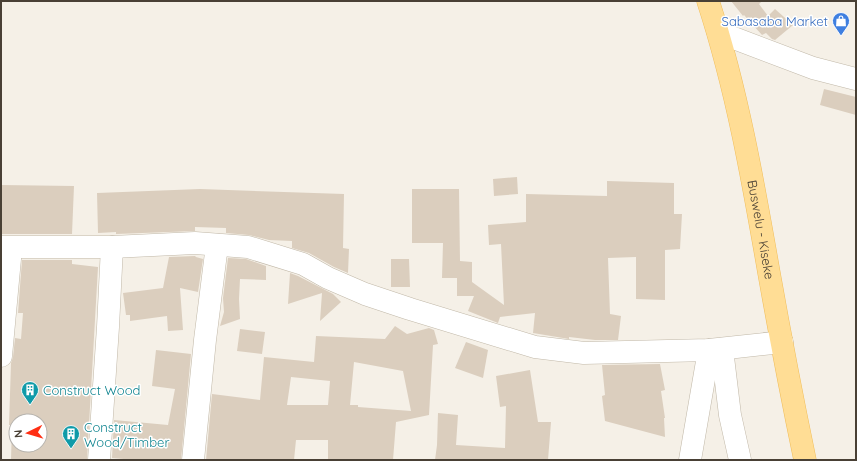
<svg xmlns="http://www.w3.org/2000/svg" width="857" height="461" viewBox="0 0 857 461" font-family="Quicksand,sans-serif">
<style>
.building{fill:#dbcebe;fill-rule:evenodd}
.lines{fill:none;stroke-linecap:round;stroke-linejoin:round}
.minor-casing{stroke:#c1b8a8;stroke-width:23}
.major-casing{stroke:#f0bd5a;stroke-width:23}
.minor{stroke:#fff;stroke-width:22}
.major{stroke:#ffdd95;stroke-width:22}
.labels{text-anchor:middle;stroke-width:3;stroke-linejoin:round;paint-order:stroke}
.shop-label{font-size:13px;fill:#366cbe;stroke:#fff;text-anchor:end}
.street-label{font-size:13px;fill:#494035;stroke:#fff}
.culture-label{font-size:13px;fill:#0d838f;stroke:#fff;text-anchor:start}
</style>
<rect width="100%" height="100%" fill="#f5f0e7"/>
<g class="building">
<polygon points="731,1 762,1 759,4 768,16 775,9 793,25 775,40 772,39 766,33 762,35 744,15 743,16"/>
<polygon points="824,89 856,97 856,115 820,105"/>
<polygon points="517,177 518,194 494,196 493,179"/>
<polygon points="607,181 674,183 674,214 682,214 680,249 665,250 665,300 636,299 636,257 608,258 610,314 621,316 618,340 595,340 569,337 569,339 533,333 535,313 500,317 498,323 468,311 474,296 457,296 457,278 442,278 443,243 412,243 412,189 459,189 460,261 472,262 472,282 504,305 501,244 489,245 488,225 526,222 526,194 607,196"/>
<polygon points="1,185 74,186 72,234 1,234"/>
<polygon points="200,189 344,194 343,248 349,249 348,273 334,267 309,253 292,248 292,241 269,240 249,235 226,233 226,228 195,227 195,231 116,234 116,232 98,233 97,193"/>
<polygon points="195,256 196,257 203,259 198,292 180,288 183,330 168,331 167,316 130,321 130,315 126,315 123,293 163,288 169,257"/>
<polygon points="228,258 246,259 266,266 266,280 240,279 239,299 240,319 220,326 224,312 223,298"/>
<polygon points="391,259 409,259 410,287 391,287"/>
<path d="M 22,260 L 72,260 L 72,264 L 98,267 L 87,460 L 11,460 L 12,425 L 9,425 L 11,363 L 13,357 L 15,338 L 21,339 L 23,313 L 18,313 ZM 16,421 L 40,421 L 40,445 L 16,445 Z"/>
<polygon points="290,273 298,276 333,294 341,302 320,321 322,293 288,304"/>
<path d="M 395,326 L 407,334 L 429,328 L 434,330 L 438,344 L 433,345 L 429,415 L 396,422 L 393,460 L 328,460 L 328,440 L 296,440 L 294,460 L 206,460 L 212,394 L 260,400 L 264,357 L 314,362 L 316,336 L 385,339 ZM 354,362 L 403,371 L 411,411 L 358,407 L 358,405 L 350,405 ZM 291,377 L 330,381 L 328,405 L 287,405 Z"/>
<polygon points="240,329 265,332 262,354 237,351"/>
<polygon points="466,342 488,350 483,378 455,368"/>
<polygon points="156,350 191,354 181,460 135,460 112,458 114,420 168,425 175,389 152,386"/>
<polygon points="660,364 665,390 661,391 665,418 664,418 665,437 605,421 602,396 605,395 602,365"/>
<polygon points="530,370 538,422 551,422 548,460 435,460 437,445 438,413 458,415 456,445 505,448 506,406 500,407 496,376"/>
</g>
<g class="lines">
<defs>
<g id="minor">
<polyline points="718,32 813,68 856,79"/>
<polyline points="1,247 112,247 195,243 248,247 303,264 328,278 365,294 410,309 535,347 584,353 709,350 782,342"/>
<polyline points="722,349 730,415 740,460"/>
<polyline points="1,356 11,248"/>
<polyline points="99,460 108,327 112,247"/>
<polyline points="193,460 205,340 217,245"/>
<polyline points="690,460 709,350"/>
</g>
<g id="major">
<path id="s1" d="M 708,1 C 737,90 753,181 769,273 C 780,335 792,398 805,460"/>
</g>
</defs>
<use href="#minor" class="minor-casing"/>
<use href="#major" class="major-casing"/>
<use href="#minor" class="minor"/>
<use href="#major" class="major"/>
</g>
<defs>
<symbol id="shop-pin" viewBox="-11 -11 22 30"><path d="M0 17L-7.5 6A9.5 9.5 0 1 1 7.5 6Z" fill="#3f7fe0" stroke="#fff"/><path d="M-5-2.5h2.3a2.7 3.5 0 0 1 5.4 0H5L5.5 6h-11ZM-1.5-2.5h3a1.5 2.3 0 0 0-3 0Z" fill="#fff"/></symbol>
<symbol id="building-pin" viewBox="-11 -11 22 30"><path d="M0 17L-7.5 6A9.5 9.5 0 1 1 7.5 6Z" fill="#0f9aa8" stroke="#fff"/><path d="M-4-6H4V6H1V3H-1V6H-4ZM-2.5-4.3h1.7v1.8h-1.7ZM.8-4.3h1.7v1.8H.8ZM-2.5-1h1.7V.8h-1.7ZM.8-1h1.7V.8H.8Z" fill="#fff"/></symbol>
</defs>
<g fill-rule="evenodd">
<use href="#shop-pin" x="831" y="11" width="20" height="27"/>
<use href="#building-pin" x="20" y="380" width="20" height="27"/>
<use href="#building-pin" x="61" y="424" width="20" height="27"/>
</g>
<g class="labels">
<g class="shop-label">
<text x="828" y="26">Sabasaba Market</text>
</g>
<g class="street-label">
<text dy="5" stroke="none"><textPath href="#s1" startOffset="235">Buswelu - Kiseke</textPath></text>
</g>
<g class="culture-label">
<text x="43" y="395">Construct Wood</text>
<text x="84" y="432">Construct<tspan x="84" dy="15">Wood/Timber</tspan></text>
</g>
</g>
<rect width="857" height="461" fill="none" stroke="#494035" stroke-width="4"/>
<g transform="translate(28 433) rotate(265)"><circle r="19" fill="#ffffff" stroke="#b6b3ae"/>
<path d="M0-3L7 15L0 10L-7 15Z" fill="#ff2e13"/>
<text y="-6" font-size="11" font-weight="bold" text-anchor="middle" fill="#494035">N</text>
</g>
</svg>
